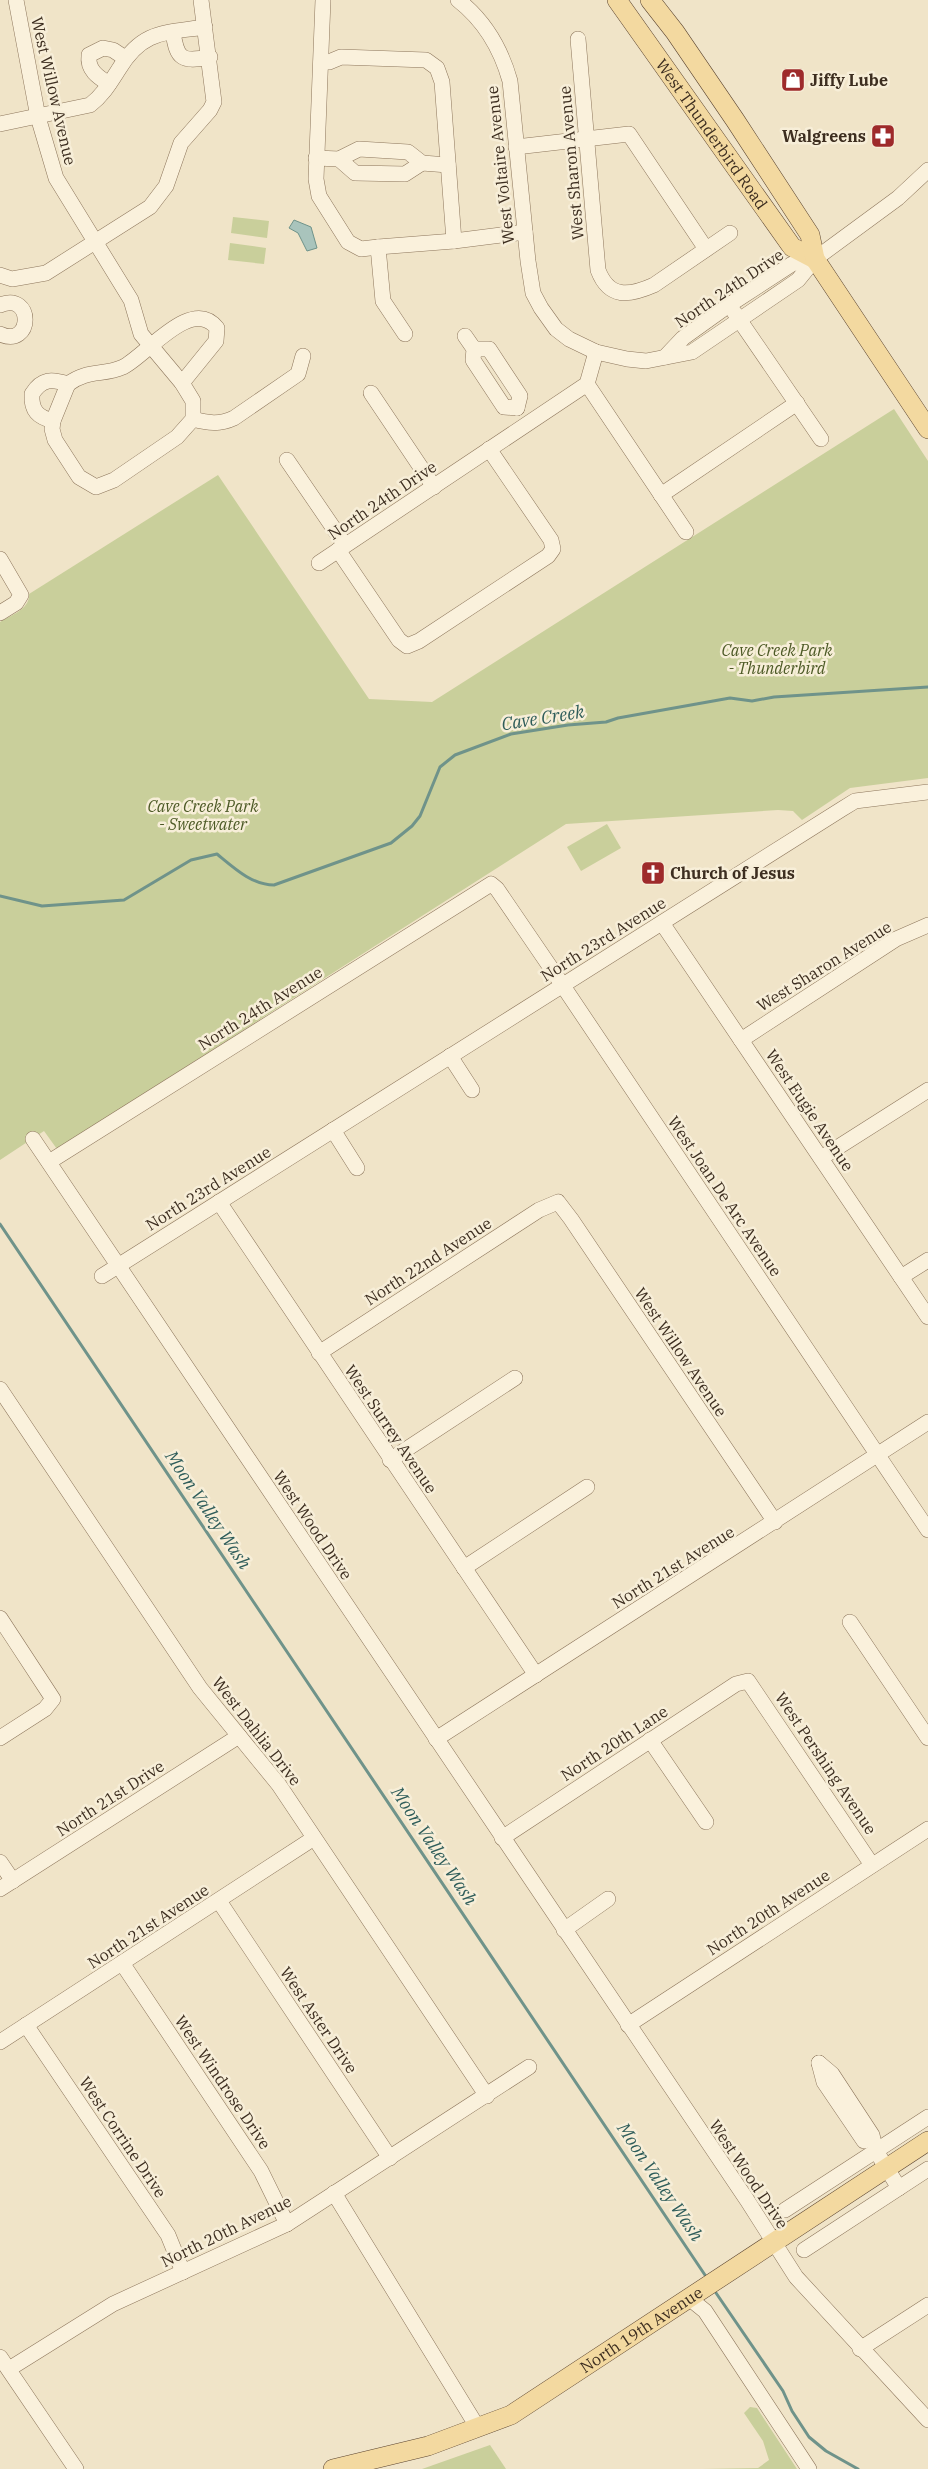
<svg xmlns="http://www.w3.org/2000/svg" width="928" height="2469" viewBox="0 0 928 2469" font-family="'IBM Plex Serif',serif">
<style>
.green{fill:#c9cf9b}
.water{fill:#a9c4bc;stroke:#6f938a}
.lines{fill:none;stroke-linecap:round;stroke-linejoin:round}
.stream{stroke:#6f938a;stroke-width:3}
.minor-casing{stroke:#8d765c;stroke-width:16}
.major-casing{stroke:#5b4430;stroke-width:20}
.minor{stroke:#faf1dc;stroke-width:15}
.major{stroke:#f3d9a0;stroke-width:19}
.labels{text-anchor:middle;stroke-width:5;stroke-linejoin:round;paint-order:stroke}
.poi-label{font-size:16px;font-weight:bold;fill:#3d2e20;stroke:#f7eed8;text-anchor:start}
.street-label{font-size:16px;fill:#3d2e20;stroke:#f7eed8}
.park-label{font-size:16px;font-style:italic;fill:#4d5a26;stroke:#f7eed8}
.water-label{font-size:18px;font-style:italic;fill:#2f5d5a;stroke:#f7eed8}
</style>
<rect width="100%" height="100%" fill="#f0e4c8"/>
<g class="green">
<polygon points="233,217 269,221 267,238 231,233"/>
<polygon points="230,243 266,248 264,264 228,260"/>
<path d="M 894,409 L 928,461 L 928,778 L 850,788 L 802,820 L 793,811 L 778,810 L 566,824 L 57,1149 L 44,1131 L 0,1160 L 0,622 C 11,615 30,609 29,594 L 218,475 L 369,699 L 432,702 Z"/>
<polygon points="607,824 621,848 581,871 567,847"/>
<polygon points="750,2407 757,2408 797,2469 702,2469 758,2468 769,2460 763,2441 744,2413"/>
<polygon points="490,2445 506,2469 422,2469"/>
</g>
<polygon class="water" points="294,220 311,227 317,248 307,251 298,233 289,228"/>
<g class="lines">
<g class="stream">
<path d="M 0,896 L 42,906 L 124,900 L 191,860 L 217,854 C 234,868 252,885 274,885 L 391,843 L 412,826 L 420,816 L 440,767 L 455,755 L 511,734 L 568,725 L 606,722 L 618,718 L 730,698 L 752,701 L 774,697 L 928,687"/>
<polyline points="0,1224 707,2278"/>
<polyline points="714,2290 783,2391 792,2411 809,2437 826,2451 858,2469"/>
</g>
<defs>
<g id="minor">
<polyline points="16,0 38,117 56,178 131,300 141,334 182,383 193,401 193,419 177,437 114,480 96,487 79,477 55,440 52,429 53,421 68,384"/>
<polyline points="323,0 316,179 319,196 348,242 361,249 378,247 383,301 405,334"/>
<path d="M 458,0 C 485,21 501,49 510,81 L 528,261 L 533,293 L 541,308 L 556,329 L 569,339 L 596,352 L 627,359 L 646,361 L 692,352 L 798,280 L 815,259 L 898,198 L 928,170"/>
<path d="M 173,32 C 177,60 182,62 210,57"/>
<path d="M 578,39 L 598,270 C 609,299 629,296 654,285 L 730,233"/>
<polyline points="321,62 329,62 341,57 426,60 437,68 442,82 454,241"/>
<path d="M 109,84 C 98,77 87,70 89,55 L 103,48 L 113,50 L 125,58"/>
<path d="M 0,124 L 90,105 C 103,95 110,83 119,69 C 142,30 165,33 205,27"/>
<polyline points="516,147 629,134 706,249"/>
<polyline points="316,158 339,159 359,149 408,152 422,163 448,165"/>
<polyline points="339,159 355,173 405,174 422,163"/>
<polyline points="378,247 454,241 525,232"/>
<polyline points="0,275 12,279 46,273 150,207 166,186 181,143 210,110 214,102 201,0"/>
<path d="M 0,305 C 34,291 33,349 0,334"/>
<polyline points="734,312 821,439"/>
<polyline points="465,336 474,349 473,360 504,407 517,408"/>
<polyline points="474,349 489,349 520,396 517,408"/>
<polyline points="665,357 683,338 729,305 792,264 815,259"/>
<path d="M 68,384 C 88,369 103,376 123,367 C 147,355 191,296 217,328 L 216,341 L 182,383"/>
<polyline points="587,384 686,532"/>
<polyline points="371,393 434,487"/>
<path d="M 193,419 C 208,423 219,425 234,418 L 298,374 L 303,356"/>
<path d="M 53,421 C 38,417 31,411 32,394 C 42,378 52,379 68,384"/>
<polyline points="287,460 345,545"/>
<polyline points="661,495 797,403"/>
<polyline points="338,550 399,640 407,646 419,641 548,556 553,549 551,540 489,449"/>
<polyline points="0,559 21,595 16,603 0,613"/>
<polyline points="319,563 587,384 596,352"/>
<polyline points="662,923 928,1317"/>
<polyline points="741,1040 896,939 928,925"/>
<polyline points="450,1056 472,1090"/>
<polyline points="333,1130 357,1168"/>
<polyline points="33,1139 747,2200 796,2277 928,2420"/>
<polyline points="821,1158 928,1090"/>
<polyline points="49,1162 491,884 497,889 555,974 928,1530"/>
<polyline points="219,1202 536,1675"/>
<polyline points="102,1276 842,809 855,801 928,792"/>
<polyline points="901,1277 928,1260"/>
<polyline points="319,1353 539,1210 558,1202 571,1219 775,1522"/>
<polyline points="0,1389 200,1688 279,1785 487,2096"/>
<polyline points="390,1460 515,1378"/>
<polyline points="464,1568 587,1487"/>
<polyline points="0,1618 53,1699 45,1709 0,1738"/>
<polyline points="850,1622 928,1738"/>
<polyline points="436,1739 928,1422"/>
<polyline points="650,1740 706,1822"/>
<polyline points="502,1838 736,1684 748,1681 872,1865"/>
<polyline points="0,1862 13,1881"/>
<polyline points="0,1889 239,1736"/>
<polyline points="219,1901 390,2158"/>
<polyline points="564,1930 608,1899"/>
<polyline points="122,1963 261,2171 287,2224"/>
<polyline points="26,2025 168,2235 183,2272"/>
<polyline points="628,2025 928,1829"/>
<polyline points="0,2042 314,1838"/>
<polyline points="819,2063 832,2074 872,2135 876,2151 899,2188"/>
<polyline points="819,2063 824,2082 864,2141"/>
<polyline points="334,2193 478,2428"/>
<polyline points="785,2210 928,2117"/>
<polyline points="804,2250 928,2169"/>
<polyline points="689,2298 705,2311 809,2469"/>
<polyline points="860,2349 928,2305"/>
<polyline points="0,2357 76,2469"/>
<polyline points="9,2369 113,2304 287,2224 529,2067"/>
</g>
<g id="major">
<path id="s1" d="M 617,0 L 792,247 L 815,259"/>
<polyline points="650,0 675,32 735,120 810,235 815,259 928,429"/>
<path id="s2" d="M 333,2469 L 428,2446 L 511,2415 L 928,2141"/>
</g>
</defs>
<use href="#minor" class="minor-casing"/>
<use href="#major" class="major-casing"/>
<use href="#minor" class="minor"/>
<use href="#major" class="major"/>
</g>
<defs>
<symbol id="shop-square" viewBox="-11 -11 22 22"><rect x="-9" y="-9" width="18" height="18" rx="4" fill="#9e2a2b" stroke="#f7eed8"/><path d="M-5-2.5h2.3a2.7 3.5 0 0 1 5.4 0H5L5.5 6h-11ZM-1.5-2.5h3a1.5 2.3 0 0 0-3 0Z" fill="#fff"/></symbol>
<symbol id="pharmacy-square" viewBox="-11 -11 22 22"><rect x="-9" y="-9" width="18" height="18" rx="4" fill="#9e2a2b" stroke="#f7eed8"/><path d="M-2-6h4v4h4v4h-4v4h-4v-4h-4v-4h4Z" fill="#fff"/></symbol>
<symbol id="church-square" viewBox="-11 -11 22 22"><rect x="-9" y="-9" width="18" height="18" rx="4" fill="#9e2a2b" stroke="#f7eed8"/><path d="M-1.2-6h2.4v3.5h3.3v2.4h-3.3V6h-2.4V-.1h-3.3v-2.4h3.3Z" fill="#fff"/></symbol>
</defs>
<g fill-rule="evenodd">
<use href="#shop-square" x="779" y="66" width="28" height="28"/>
<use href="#pharmacy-square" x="869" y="122" width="28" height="28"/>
<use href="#church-square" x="639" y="859" width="28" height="28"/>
</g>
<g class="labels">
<g class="poi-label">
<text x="810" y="86">Jiffy Lube</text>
<text x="866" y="142" text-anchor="end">Walgreens</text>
<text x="670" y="879">Church of Jesus</text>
</g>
<g class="street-label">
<text transform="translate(54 91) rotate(77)" y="6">West Willow Avenue</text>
<text dy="6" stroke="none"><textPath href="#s1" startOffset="164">West Thunderbird Road</textPath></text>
<text transform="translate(571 163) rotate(-95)" y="6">West Sharon Avenue</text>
<text transform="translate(500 165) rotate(-96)" y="6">West Voltaire Avenue</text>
<text transform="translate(729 288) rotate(-34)" y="6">North 24th Drive</text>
<text transform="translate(382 500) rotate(-34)" y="6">North 24th Drive</text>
<text transform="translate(603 939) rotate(-32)" y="6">North 23rd Avenue</text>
<text transform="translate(824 966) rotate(-32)" y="6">West Sharon Avenue</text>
<text transform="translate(260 1008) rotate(-32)" y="6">North 24th Avenue</text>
<text transform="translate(810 1110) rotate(56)" y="6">West Eugie Avenue</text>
<text transform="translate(208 1188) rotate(-32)" y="6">North 23rd Avenue</text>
<text transform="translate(725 1196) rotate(56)" y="6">West Joan De Arc Avenue</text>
<text transform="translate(428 1261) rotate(-33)" y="6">North 22nd Avenue</text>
<text transform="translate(681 1352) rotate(56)" y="6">West Willow Avenue</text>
<text transform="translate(391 1429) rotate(56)" y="6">West Surrey Avenue</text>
<text transform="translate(313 1525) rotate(56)" y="6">West Wood Drive</text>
<text transform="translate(673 1567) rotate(-32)" y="6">North 21st Avenue</text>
<text transform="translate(257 1731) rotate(52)" y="6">West Dahlia Drive</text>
<text transform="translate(614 1743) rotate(-33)" y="6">North 20th Lane</text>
<text transform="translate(826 1763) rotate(56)" y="6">West Pershing Avenue</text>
<text transform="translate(110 1798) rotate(-33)" y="6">North 21st Drive</text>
<text transform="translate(768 1912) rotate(-33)" y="6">North 20th Avenue</text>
<text transform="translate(148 1926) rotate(-33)" y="6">North 21st Avenue</text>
<text transform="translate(319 2020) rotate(56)" y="6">West Aster Drive</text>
<text transform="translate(223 2082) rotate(56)" y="6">West Windrose Drive</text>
<text transform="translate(123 2137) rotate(56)" y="6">West Corrine Drive</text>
<text transform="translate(749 2174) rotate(56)" y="6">West Wood Drive</text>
<text transform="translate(226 2231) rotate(-26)" y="6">North 20th Avenue</text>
<text dy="6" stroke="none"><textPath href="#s2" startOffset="342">North 19th Avenue</textPath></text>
</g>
<g class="park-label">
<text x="777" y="656">Cave Creek Park<tspan x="777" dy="18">- Thunderbird</tspan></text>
<text x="203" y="812">Cave Creek Park<tspan x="203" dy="18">- Sweetwater</tspan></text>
</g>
<g class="water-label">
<text transform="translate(543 718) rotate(-9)" y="6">Cave Creek</text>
<text transform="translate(208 1510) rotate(56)" y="6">Moon Valley Wash</text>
<text transform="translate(434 1846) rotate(56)" y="6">Moon Valley Wash</text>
<text transform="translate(660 2182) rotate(56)" y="6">Moon Valley Wash</text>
</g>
</g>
</svg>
